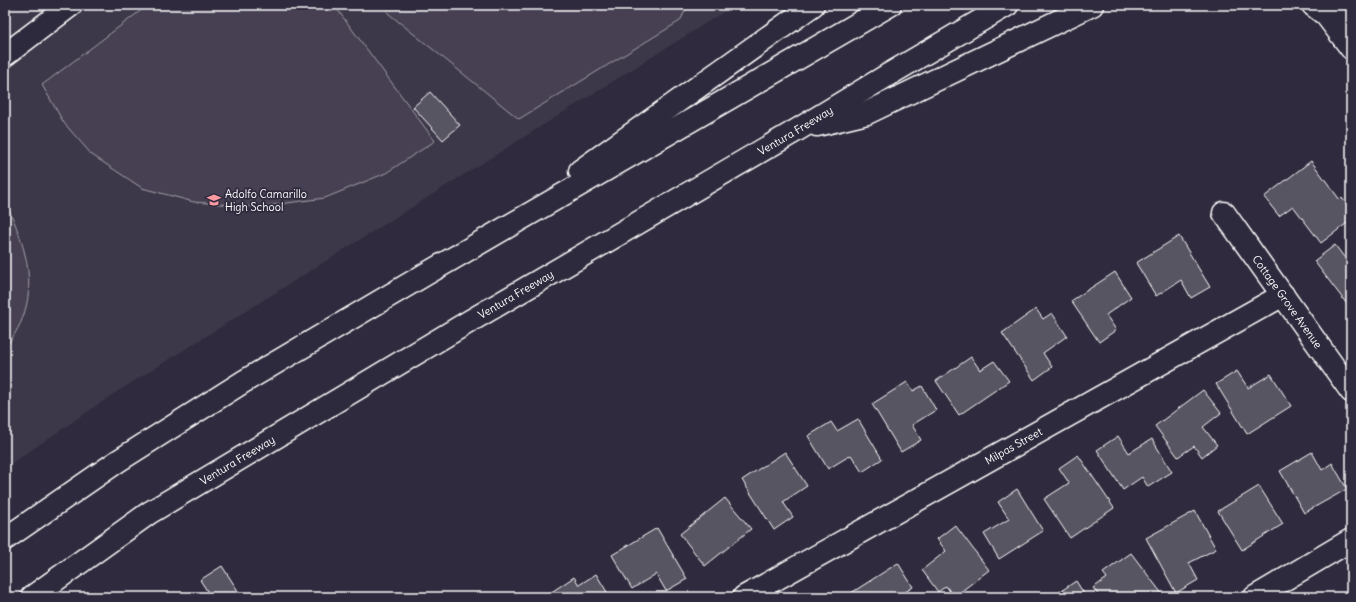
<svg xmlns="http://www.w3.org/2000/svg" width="1356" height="602" viewBox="0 0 1356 602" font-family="Delius,sans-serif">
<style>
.built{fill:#3c3749}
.green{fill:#464152;stroke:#a2a0a8}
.building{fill:#595564;stroke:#fff}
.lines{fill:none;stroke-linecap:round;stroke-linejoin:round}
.minor-casing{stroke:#fff;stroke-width:25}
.highway-casing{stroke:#fff;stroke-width:25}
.minor{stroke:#2f2a3d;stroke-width:22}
.highway{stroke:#2f2a3d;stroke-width:22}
.labels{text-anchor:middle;stroke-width:3.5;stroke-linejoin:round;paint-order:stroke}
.street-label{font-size:11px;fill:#fff;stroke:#2f2a3d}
.poi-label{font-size:11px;fill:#fff;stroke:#2f2a3d;text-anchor:start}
</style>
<rect width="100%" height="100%" fill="#2f2a3d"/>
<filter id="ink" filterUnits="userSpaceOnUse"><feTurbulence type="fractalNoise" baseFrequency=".025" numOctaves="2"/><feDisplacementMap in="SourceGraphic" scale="8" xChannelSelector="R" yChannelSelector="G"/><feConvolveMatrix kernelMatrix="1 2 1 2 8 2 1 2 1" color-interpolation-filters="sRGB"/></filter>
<g filter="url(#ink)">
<polygon class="built" points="5,5 735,5 112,395 5,468"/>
<g class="green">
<polygon points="148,5 334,5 435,141 386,173 325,198 257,207 194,202 142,188 92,155 64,123 42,85"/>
<polygon points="382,5 688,5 680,21 519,119 389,14"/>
<path d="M 5,201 C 21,235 37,276 24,314 C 20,327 12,338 5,349 Z"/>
</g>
<g class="building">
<polygon points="430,92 460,125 443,140 413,107"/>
<polygon points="1311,161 1340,200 1342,198 1351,210 1351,220 1321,243 1293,206 1279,216 1264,197"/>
<polygon points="1179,236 1210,287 1191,298 1181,280 1156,296 1136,263"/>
<polygon points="1335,245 1347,261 1351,258 1351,307 1350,308 1314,261"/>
<polygon points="1115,272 1131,297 1106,315 1116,330 1099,342 1071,301"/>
<polygon points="1036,309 1043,319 1052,313 1067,336 1043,353 1052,367 1034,380 1002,333"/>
<polygon points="971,357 980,370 994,361 1009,381 959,415 936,381"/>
<polygon points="1237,371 1248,388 1271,374 1291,406 1247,434 1216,384"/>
<polygon points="907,382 913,391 922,386 936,410 912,425 921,440 901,452 872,404"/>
<polygon points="1203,390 1221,413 1203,427 1217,445 1202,457 1194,446 1178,457 1155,426"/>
<polygon points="858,419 882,459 862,472 851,455 828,469 808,436 831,422 837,431"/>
<polygon points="1118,436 1129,453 1152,439 1172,472 1148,487 1142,477 1123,490 1097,450"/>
<polygon points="785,452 807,486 783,502 793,517 774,530 742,480"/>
<polygon points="1312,452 1322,470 1332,463 1347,489 1304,513 1280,471"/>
<polygon points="1078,455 1114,508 1070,538 1044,499 1069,483 1059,468"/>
<polygon points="1259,486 1283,524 1242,550 1218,511"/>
<polygon points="1017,489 1043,531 999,559 984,534 1009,519 998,502"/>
<polygon points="725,498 751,529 705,566 680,534"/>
<polygon points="1195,511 1216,549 1189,563 1198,580 1176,593 1146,538"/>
<polygon points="955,525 989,570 954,597 946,586 938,592 922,570 946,551 937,539"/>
<polygon points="657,528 687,579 666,591 656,574 632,589 612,555"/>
<polygon points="1131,553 1163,595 1160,597 1100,597 1093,588 1107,578 1103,573"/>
<polygon points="898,563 913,587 898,597 849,597 848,595"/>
<polygon points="222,566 242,597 211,597 200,580"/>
<polygon points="596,574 610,597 548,597 547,595 574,577 579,585"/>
<polygon points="1076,581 1086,597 1052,597"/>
</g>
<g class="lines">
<defs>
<g id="minor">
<polyline points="5,55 71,5"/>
<path id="s1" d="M 1224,213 L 1351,391"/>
<path id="s2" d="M 744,597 L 1283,295"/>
<polyline points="1255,597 1351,540"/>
</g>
<g id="highway">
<polyline points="1313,5 1326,15 1351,48"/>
<polyline points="1340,5 1351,35"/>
<polyline points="817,125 867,113 1092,5"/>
<polyline points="580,171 813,5"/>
<polyline points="5,539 118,461 243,382 426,274 890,5"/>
<path id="s3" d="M 32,597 L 149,513 L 465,324 L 797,130 L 888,75 L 1007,5"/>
</g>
</defs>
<use href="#minor" class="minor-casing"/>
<use href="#highway" class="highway-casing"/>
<use href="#minor" class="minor"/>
<use href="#highway" class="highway"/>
</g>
</g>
<defs>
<symbol id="school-bare" viewBox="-9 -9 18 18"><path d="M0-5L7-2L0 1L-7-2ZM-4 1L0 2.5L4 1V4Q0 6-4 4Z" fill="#ff9aa2" stroke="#2f2a3d" stroke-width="2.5" paint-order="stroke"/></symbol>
</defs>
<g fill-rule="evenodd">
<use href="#school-bare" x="204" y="190" width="20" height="20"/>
</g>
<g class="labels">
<g class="street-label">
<text dy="4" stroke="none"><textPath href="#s3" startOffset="895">Ventura Freeway</textPath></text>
<text dy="4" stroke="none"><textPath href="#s3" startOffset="571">Ventura Freeway</textPath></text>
<text dy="4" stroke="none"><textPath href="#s1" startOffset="109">Cottage Grove Avenue</textPath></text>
<text dy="4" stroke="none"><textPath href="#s2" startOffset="309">Milpas Street</textPath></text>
<text dy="4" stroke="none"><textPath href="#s3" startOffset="247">Ventura Freeway</textPath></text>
</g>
<g class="poi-label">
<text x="225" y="198">Adolfo Camarillo<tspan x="225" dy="13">High School</tspan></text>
</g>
</g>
<rect width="1356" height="602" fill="none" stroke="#2f2a3d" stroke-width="20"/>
<rect x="10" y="10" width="1336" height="582" fill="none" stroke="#fff" stroke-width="1.5" filter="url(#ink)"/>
</svg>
